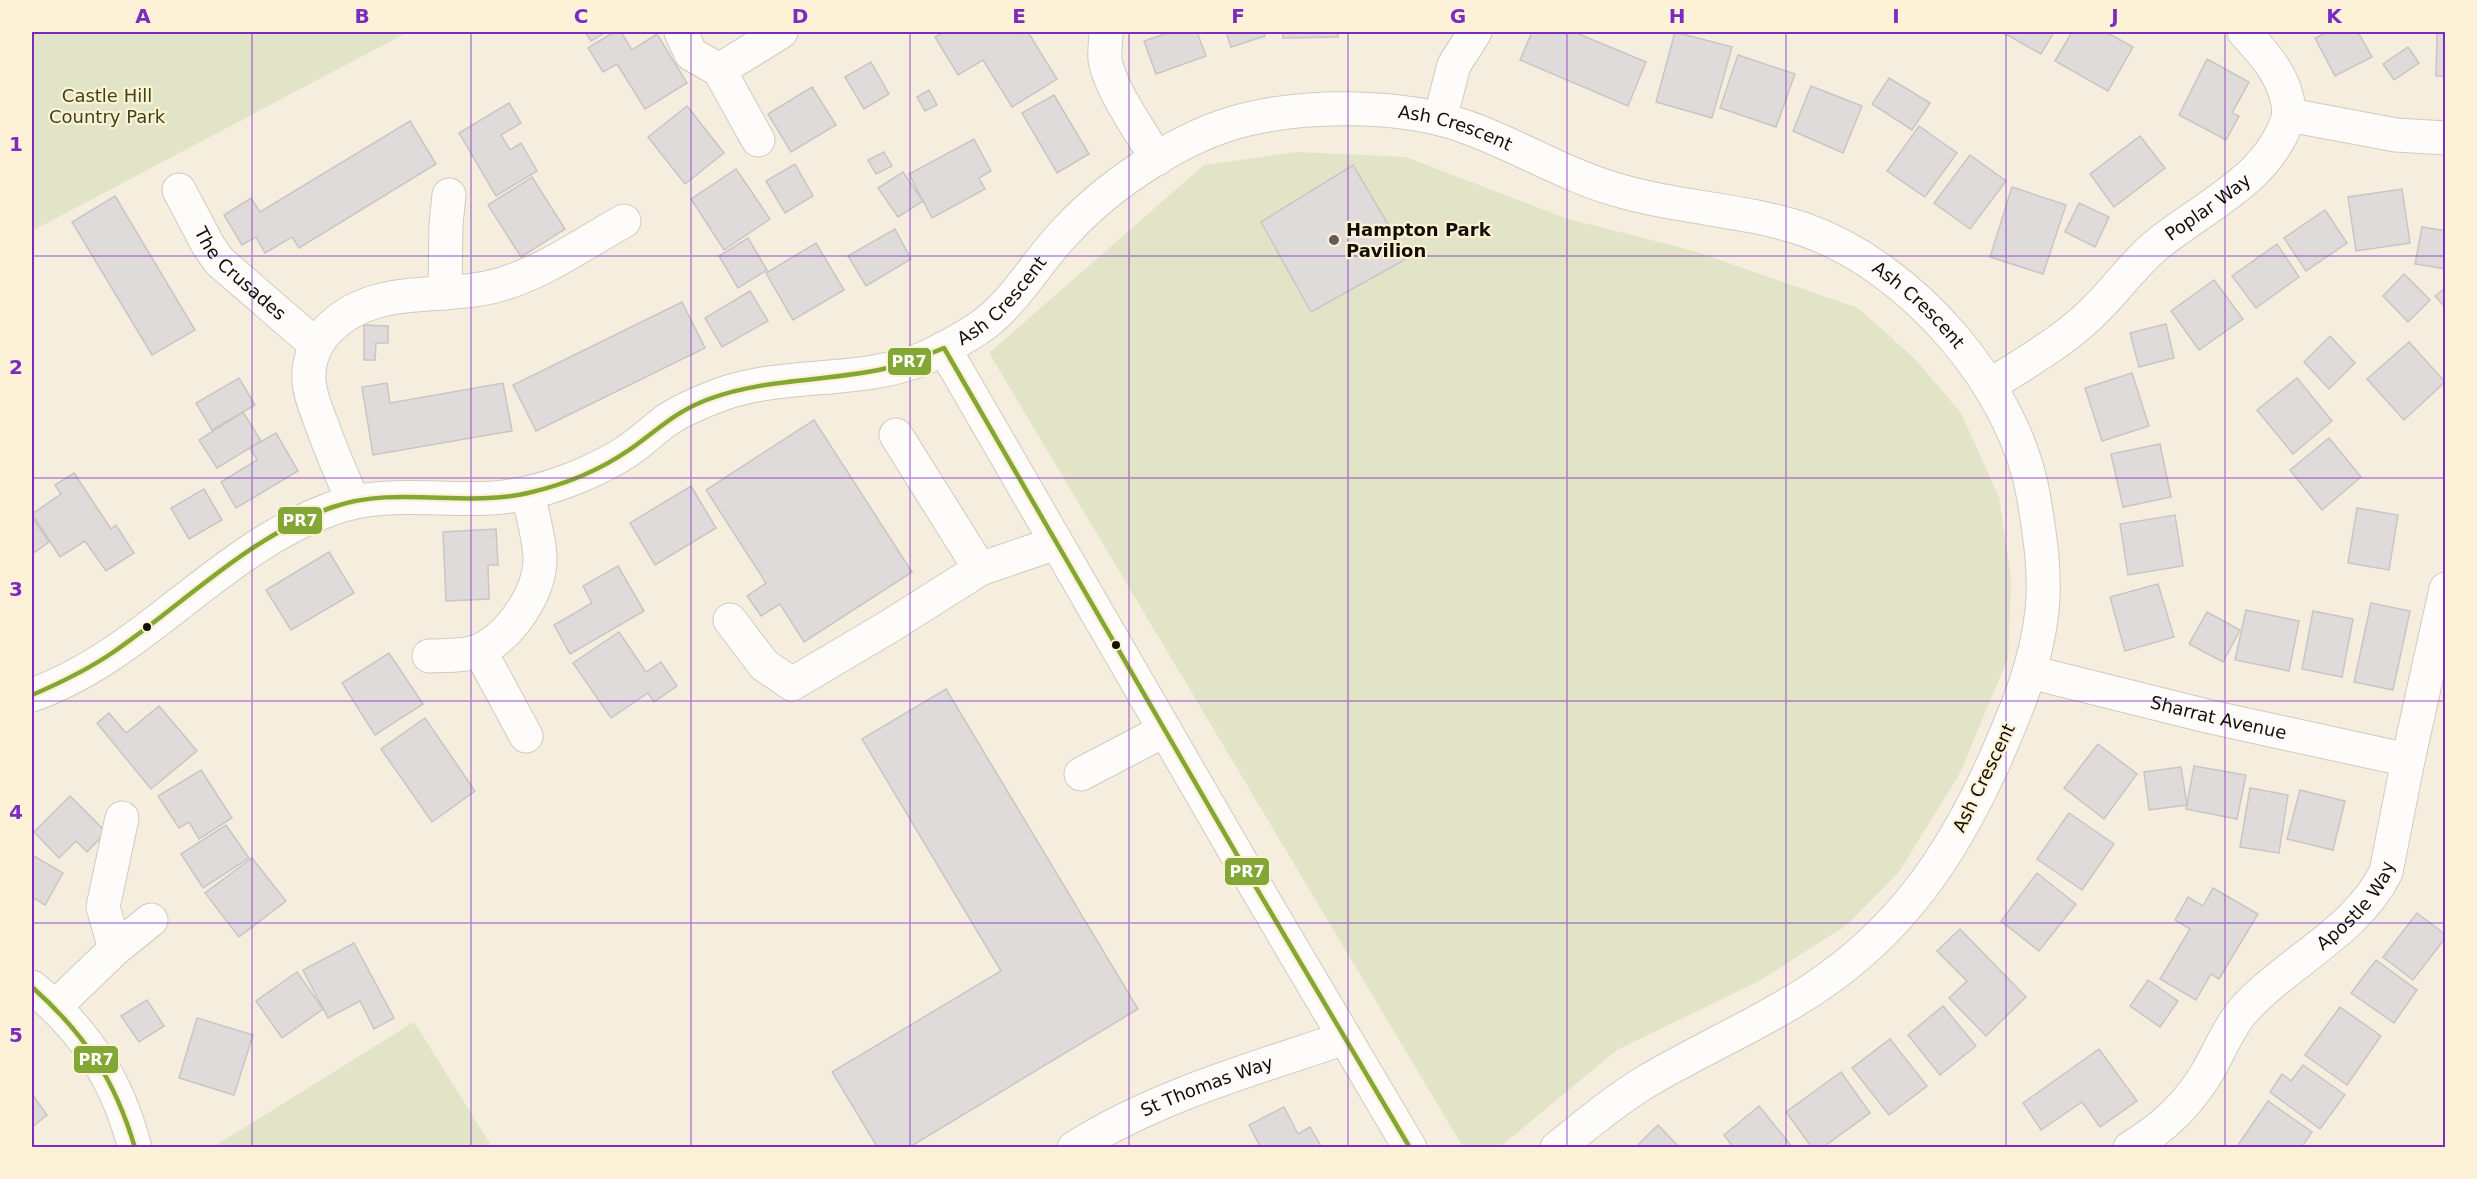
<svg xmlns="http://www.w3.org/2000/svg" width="2477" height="1179" viewBox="0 0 2477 1179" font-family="'DejaVu Sans',sans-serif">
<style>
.green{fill:#e1e4c6}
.building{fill:#e0dbdb;stroke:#cac5c5;stroke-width:1.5}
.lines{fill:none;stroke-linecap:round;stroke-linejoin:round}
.minor-casing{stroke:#d1cbbe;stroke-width:35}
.minor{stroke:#fefcfa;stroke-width:33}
.bus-1-casing{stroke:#fdf1d7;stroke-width:9}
.bus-1{stroke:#82a735;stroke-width:4.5}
.grid{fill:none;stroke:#7b2cbf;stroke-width:1.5;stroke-opacity:0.55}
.poi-dot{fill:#635d51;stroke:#fdf1d7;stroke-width:2}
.bus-dot{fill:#140f05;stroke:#fdf1d7;stroke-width:2}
.labels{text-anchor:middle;stroke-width:4.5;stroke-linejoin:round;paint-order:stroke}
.park-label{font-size:18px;fill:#3b4511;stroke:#fdf1d7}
.street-label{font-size:18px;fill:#140f05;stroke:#fdf1d7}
.poi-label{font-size:18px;font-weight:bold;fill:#140f05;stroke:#fdf1d7;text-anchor:start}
.line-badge{stroke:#fdf1d7;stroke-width:2}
.badge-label{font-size:16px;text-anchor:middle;font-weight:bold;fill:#fff}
.neatline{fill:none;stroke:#7b2cbf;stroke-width:2}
.grid-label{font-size:20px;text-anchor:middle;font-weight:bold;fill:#7b2cbf}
</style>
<rect width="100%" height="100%" fill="#f5eedf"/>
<g class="green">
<polygon points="32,32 408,32 32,231"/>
<polygon points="1297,152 1406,157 1565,218 1694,251 1858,308 1914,358 1961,413 1999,497 2011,578 2008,658 1960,773 1899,872 1848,924 1761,980 1617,1050 1500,1147 1463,1147 989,353 1204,165"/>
<polygon points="414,1022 492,1147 213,1147"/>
</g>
<g class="building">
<polygon points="585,32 606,32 591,41"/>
<polygon points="614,32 621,32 632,50 657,34 687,83 645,109 617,64 603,72 588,48"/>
<polygon points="944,32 1015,32 1017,34 1028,32 1057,79 1012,107 983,60 958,75 935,37"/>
<polygon points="1171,32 1197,32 1206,56 1156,74 1144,41"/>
<polygon points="1226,32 1264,32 1265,36 1231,47"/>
<polygon points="1283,32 1338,32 1338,37 1283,38"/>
<polygon points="1532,32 1574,32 1646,62 1628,106 1520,60"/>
<polygon points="1675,32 1732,47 1712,118 1656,102"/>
<polygon points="2002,32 2054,32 2041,54"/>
<polygon points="2072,32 2106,32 2133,47 2108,91 2055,61"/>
<polygon points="2328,32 2358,32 2372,57 2335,76 2315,38"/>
<polygon points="2437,32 2446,32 2446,76 2436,76"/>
<polygon points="2408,47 2419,63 2394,80 2383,64"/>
<polygon points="1738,55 1795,74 1776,127 1720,108"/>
<polygon points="2207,59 2249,82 2232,113 2239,116 2226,140 2179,115"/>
<polygon points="871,62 889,94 864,109 845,77"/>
<polygon points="1889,78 1930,103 1912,130 1872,104"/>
<polygon points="1811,86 1862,106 1843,153 1793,131"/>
<polygon points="812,87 836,125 791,152 768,114"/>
<polygon points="929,90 937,105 925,111 917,97"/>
<polygon points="1054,95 1089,154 1057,173 1022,113"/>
<polygon points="509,103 521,123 501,135 510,150 521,143 537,171 496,196 459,133"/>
<polygon points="687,106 724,153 685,184 648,137"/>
<polygon points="410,121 436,164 299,248 292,237 265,253 256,237 242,245 224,215 251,198 260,212"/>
<polygon points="1919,126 1957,153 1925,197 1887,171"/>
<polygon points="2140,136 2165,168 2114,207 2090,174"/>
<polygon points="974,139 991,171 979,178 985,189 932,218 909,174"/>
<polygon points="884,152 892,166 876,174 868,160"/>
<polygon points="1970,155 2006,181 1970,229 1934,203"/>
<polygon points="795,164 813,196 785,213 766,181"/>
<polygon points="1353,165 1408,258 1311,312 1261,222"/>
<polygon points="736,169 770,219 724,250 691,199"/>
<polygon points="903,172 923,201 898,217 878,188"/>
<polygon points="532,177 565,229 521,257 488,205"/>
<polygon points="2012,187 2066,205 2043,274 1990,257"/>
<polygon points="2402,189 2410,243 2356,251 2348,197"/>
<polygon points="115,196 195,330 152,355 72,222"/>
<polygon points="2079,203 2109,217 2095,247 2065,232"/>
<polygon points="2325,210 2347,243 2306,271 2284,238"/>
<polygon points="2422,227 2446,231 2446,269 2415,264"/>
<polygon points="895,229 911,259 866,286 848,256"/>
<polygon points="748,238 767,270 738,288 719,256"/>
<polygon points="816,243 844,290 793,320 766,273"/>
<polygon points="2277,244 2299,277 2256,308 2232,276"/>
<polygon points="2404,274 2430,300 2408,322 2383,296"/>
<polygon points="2214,280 2243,319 2199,350 2171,311"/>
<polygon points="2446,287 2446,308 2435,296"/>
<polygon points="750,291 768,321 722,347 705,318"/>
<polygon points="682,302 705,348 536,431 513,385"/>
<polygon points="2166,324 2174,358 2139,367 2130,333"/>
<polygon points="364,325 388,326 388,343 376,343 375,360 364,360"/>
<polygon points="2330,336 2355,363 2329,389 2304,362"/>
<polygon points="2409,342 2445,382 2404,420 2367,379"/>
<polygon points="2132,373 2149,426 2102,441 2085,388"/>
<polygon points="239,378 255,405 212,430 196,403"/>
<polygon points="2297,378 2332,421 2293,454 2257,410"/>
<polygon points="387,383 390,403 503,383 512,431 373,455 362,387"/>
<polygon points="243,412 261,441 217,468 199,440"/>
<polygon points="814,420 912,572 804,642 780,604 761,616 747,596 766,583 706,490"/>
<polygon points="276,433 298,471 236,508 221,482 257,460 250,448"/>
<polygon points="2329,438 2361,477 2322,510 2290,470"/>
<polygon points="2160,444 2171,497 2123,507 2111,454"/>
<polygon points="74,473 111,529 116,525 134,553 106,571 85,541 60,557 32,514 61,494 55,485"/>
<polygon points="691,486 716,528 655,565 630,523"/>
<polygon points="204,489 222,520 189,539 171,508"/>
<polygon points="2357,508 2398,515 2389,570 2348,563"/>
<polygon points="2175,515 2183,566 2128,575 2120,524"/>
<polygon points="32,517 49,542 32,554"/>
<polygon points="496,529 498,565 488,565 489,599 446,601 443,532"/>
<polygon points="329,552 354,593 291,630 266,590"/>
<polygon points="618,566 644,611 570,654 554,625 592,603 583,586"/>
<polygon points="2158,584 2174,637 2125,651 2110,597"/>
<polygon points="2371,603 2410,611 2393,690 2354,682"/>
<polygon points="2246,610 2299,621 2289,671 2235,660"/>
<polygon points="2313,611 2353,619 2342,677 2302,669"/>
<polygon points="2207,612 2240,630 2223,662 2189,644"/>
<polygon points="619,632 646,672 661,662 677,686 654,702 648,693 611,718 573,663"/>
<polygon points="389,653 423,704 375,735 342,683"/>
<polygon points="946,689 1138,1009 908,1148 878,1148 832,1072 1001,971 862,739"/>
<polygon points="159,706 197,751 151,789 97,723 109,713 126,733"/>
<polygon points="425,718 475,791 432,822 381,749"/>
<polygon points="2098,744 2137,774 2104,819 2064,788"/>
<polygon points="2194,766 2246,775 2237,819 2186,809"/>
<polygon points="2181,767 2187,805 2149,810 2144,772"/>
<polygon points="201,770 232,818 199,839 189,822 179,828 158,796"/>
<polygon points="2250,788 2288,795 2279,853 2240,847"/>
<polygon points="2300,790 2345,801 2333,850 2287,839"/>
<polygon points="70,796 106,832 87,852 76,841 59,858 34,832"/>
<polygon points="2069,813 2114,844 2082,890 2037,859"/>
<polygon points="226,825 249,858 203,888 181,854"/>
<polygon points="32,855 63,873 45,905 32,897"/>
<polygon points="252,858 286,901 239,937 205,893"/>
<polygon points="2037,873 2076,904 2039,951 2001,921"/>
<polygon points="2213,888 2258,914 2219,979 2211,974 2196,1000 2160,979 2190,929 2175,920 2188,897 2203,906"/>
<polygon points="2417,913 2446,935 2446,937 2413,980 2383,957"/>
<polygon points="1960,929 2026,997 1986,1036 1949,998 1967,981 1937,951"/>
<polygon points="354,943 394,1018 374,1029 360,1001 328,1018 303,970"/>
<polygon points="2376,960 2417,990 2394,1023 2351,993"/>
<polygon points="297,972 323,1009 282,1038 256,1001"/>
<polygon points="2148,980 2178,1001 2160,1027 2130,1006"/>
<polygon points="147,1000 164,1026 139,1042 121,1016"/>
<polygon points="1943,1006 1976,1046 1940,1075 1908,1035"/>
<polygon points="2340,1007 2381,1036 2347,1085 2305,1055"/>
<polygon points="197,1018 253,1035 234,1095 179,1078"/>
<polygon points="1890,1039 1927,1086 1889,1115 1852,1068"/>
<polygon points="2099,1049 2137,1101 2100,1127 2082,1102 2041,1130 2023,1103"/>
<polygon points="2303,1065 2345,1095 2320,1129 2270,1092 2282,1074 2291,1081"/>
<polygon points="1841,1072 1870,1113 1822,1148 1812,1148 1786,1112"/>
<polygon points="32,1094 47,1115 32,1127"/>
<polygon points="2268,1101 2312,1132 2301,1148 2242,1148 2238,1145"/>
<polygon points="1759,1106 1793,1148 1734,1148 1724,1135"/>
<polygon points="1284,1107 1298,1134 1310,1127 1322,1148 1261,1148 1249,1125"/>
<polygon points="1658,1125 1680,1148 1635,1148"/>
</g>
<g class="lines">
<defs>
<g id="minor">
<polyline points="681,32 691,54 719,70 758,140"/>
<path d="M 1106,32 C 1106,41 1104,51 1105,60 C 1110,89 1141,132 1157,159"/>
<path d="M 2244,32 C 2266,55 2289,82 2289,115"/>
<polyline points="719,70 781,32"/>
<polyline points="1440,119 1454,65 1475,32"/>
<path id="s1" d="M 179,190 L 208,245 L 219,261 L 316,345"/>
<path d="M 445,293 C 465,291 485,290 505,283 C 547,270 586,242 624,221"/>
<polyline points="944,348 1244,867 1410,1148"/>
<path id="s2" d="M 1989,386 C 2026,362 2068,339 2099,306 C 2120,285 2135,262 2159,243 C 2205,206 2271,178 2289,115 L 2396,135 L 2446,138"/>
<polyline points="896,435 980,569"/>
<path d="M 353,501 C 342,476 331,451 322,425 C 317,411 310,397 309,381 C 308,365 312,351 321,338 C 352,298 398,295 445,293 L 446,224 L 449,195"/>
<polyline points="730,620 764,665 792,684 890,626 980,569 1056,543"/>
<polyline points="480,651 526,736"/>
<path d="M 429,656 C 445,655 465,657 480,650 C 511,636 541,591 540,557 C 539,536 532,514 528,493"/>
<path id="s3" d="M 2030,672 L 2211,717 L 2408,760"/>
<path id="s4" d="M 32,695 C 143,656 219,549 331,509 C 391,486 460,507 522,494 C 557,487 596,471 626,452 C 640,443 651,432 664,422 C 681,410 703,401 722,394 C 788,371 862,385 927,357 C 945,348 967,337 983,325 C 1017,300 1038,259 1068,229 C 1111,183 1183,135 1244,120 C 1308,104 1404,104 1466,127 C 1517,145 1563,174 1614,189 C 1676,208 1742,209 1803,229 C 1911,266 2016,387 2034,499 C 2040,536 2046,574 2042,611 C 2036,666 2015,714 1993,764 C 1951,856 1901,930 1816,987 C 1762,1023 1703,1048 1647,1081 C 1615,1100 1586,1125 1557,1148"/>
<polyline points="1081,774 1165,730"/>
<polyline points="115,949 103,907 122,818"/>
<path d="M 32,987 C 86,1031 117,1080 135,1148"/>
<polyline points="56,1006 115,949 151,920"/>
<path id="s5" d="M 1074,1148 C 1156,1096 1253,1069 1345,1038"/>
<path id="s6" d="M 2130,1148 C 2163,1128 2188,1105 2208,1071 C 2219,1052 2228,1029 2242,1012 C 2286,962 2356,933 2386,872 L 2408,760 L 2446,589"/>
</g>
</defs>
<use href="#minor" class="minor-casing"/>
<use href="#minor" class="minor"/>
<defs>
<g id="bus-1">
<path d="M 32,695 C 60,683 87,670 112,653 C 184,604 249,536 333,507 C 396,485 464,508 528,493 C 563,485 600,470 629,450 C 658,430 674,412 709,399 C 769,377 832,382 892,367 C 910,362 927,355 944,348 L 1244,867 L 1410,1148"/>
<path d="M 32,987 C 85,1034 115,1080 135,1148"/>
</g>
</defs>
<use href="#bus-1" class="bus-1-casing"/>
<use href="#bus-1" class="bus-1"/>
</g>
<path class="grid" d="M 252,32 L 252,1148M 471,32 L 471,1148M 691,32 L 691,1148M 910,32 L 910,1148M 1129,32 L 1129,1148M 1348,32 L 1348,1148M 1567,32 L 1567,1148M 1786,32 L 1786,1148M 2006,32 L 2006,1148M 2225,32 L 2225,1148M 32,256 L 2446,256M 32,478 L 2446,478M 32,701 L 2446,701M 32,923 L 2446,923"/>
<circle class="poi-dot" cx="1334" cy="240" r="6"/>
<g class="bus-dot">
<circle cx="147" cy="627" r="5"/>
<circle cx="1116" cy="645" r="5"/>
</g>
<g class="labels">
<g class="park-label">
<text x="107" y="102">Castle Hill<tspan x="107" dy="21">Country Park</tspan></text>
</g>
<g class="street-label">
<text dy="6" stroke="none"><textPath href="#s4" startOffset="1598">Ash Crescent</textPath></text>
<text dy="6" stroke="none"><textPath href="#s2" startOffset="284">Poplar Way</textPath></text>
<text dy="6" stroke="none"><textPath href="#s1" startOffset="105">The Crusades</textPath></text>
<text dy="6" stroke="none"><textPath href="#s4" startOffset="1076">Ash Crescent</textPath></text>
<text dy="6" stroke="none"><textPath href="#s4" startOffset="2102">Ash Crescent</textPath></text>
<text dy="6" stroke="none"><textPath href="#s3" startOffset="194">Sharrat Avenue</textPath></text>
<text transform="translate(1984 778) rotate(-64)" y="6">Ash Crescent</text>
<text dy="6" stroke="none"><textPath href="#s6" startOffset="336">Apostle Way</textPath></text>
<text dy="6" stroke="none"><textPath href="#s5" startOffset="147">St Thomas Way</textPath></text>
</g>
<g class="poi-label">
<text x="1346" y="236">Hampton Park<tspan x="1346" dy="21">Pavilion</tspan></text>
</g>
</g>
<g class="line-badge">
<rect x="887" y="347" width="45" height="29" rx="6" fill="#82a735"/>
<rect x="277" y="506" width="46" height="29" rx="6" fill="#82a735"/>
<rect x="1224" y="857" width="46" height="29" rx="6" fill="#82a735"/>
<rect x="73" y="1045" width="46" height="29" rx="6" fill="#82a735"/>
</g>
<g class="badge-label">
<text x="909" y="367">PR7</text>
<text x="300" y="526">PR7</text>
<text x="1247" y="877">PR7</text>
<text x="96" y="1065">PR7</text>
</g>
<rect width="2477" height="1179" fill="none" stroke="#fdf1d7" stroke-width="66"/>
<rect x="33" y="33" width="2411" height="1113" class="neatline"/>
<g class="grid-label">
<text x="143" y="23">A</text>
<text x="362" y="23">B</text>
<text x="581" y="23">C</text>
<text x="800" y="23">D</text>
<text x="1019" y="23">E</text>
<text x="1238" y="23">F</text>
<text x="1458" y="23">G</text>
<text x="1677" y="23">H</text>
<text x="1896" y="23">I</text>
<text x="2115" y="23">J</text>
<text x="2334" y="23">K</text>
<text x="16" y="151">1</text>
<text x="16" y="374">2</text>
<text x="16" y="596">3</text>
<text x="16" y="819">4</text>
<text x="16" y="1042">5</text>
</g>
</svg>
